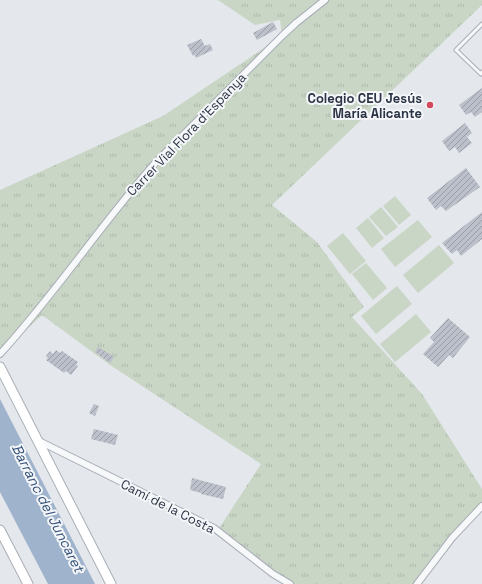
<svg xmlns="http://www.w3.org/2000/svg" width="482" height="584" viewBox="0 0 482 584" font-family="'Space Grotesk',sans-serif">
<style>
.grass{fill:url(#grass-tufts)}
.pitch{fill:#c9d6c5}
.water{fill:#9fb4cc}
.building{fill:url(#building-hatch)}
.lines{fill:none;stroke-linecap:round;stroke-linejoin:round}
.lane-casing{stroke:#a9aeb7;stroke-width:5}
.street-casing{stroke:#a9aeb7;stroke-width:8}
.secondary-casing{stroke:#a9aeb7;stroke-width:11}
.lane{stroke:#f7f8fa;stroke-width:3}
.street{stroke:#f7f8fa;stroke-width:6}
.secondary{stroke:#fff;stroke-width:9}
.poi-dot{fill:#d1495b;stroke:#f4f6f9;stroke-width:1.5}
.labels{text-anchor:middle;stroke-width:4;stroke-linejoin:round;paint-order:stroke}
.poi-label{font-size:13px;font-weight:bold;fill:#2b3445;stroke:#f4f6f9;text-anchor:end}
.street-label{font-size:13px;fill:#2b3445;stroke:#f4f6f9}
.water-label{font-size:14px;font-style:italic;fill:#34527a;stroke:#f4f6f9}
</style>
<defs>
<pattern id="grass-tufts" width="24" height="20" patternUnits="userSpaceOnUse"><rect width="24" height="20" fill="#c9d6c5"/><path d="M3 7l-1-3M5 7V3M7 7l1-3M15 17l-1-3M17 17v-4M19 17l1-3" fill="none" stroke="#adb8ab"/></pattern>
<pattern id="building-hatch" width="6" height="6" patternUnits="userSpaceOnUse"><rect width="6" height="6" fill="#bbc0ca"/><path d="M-1 1l2-2M0 6l6-6M5 7l2-2" fill="none" stroke="#989da6"/></pattern>
</defs>
<rect width="100%" height="100%" fill="#e4e7ec"/>
<polygon class="grass" points="218,0 482,0 482,5 272,205 317,242 364,307 352,317 422,394 482,489 482,504 447,541 413,584 291,584 218,530 261,464 110,365 42,315 0,354 0,190 163,116 282,36 280,20 255,25"/>
<g class="pitch">
<polygon points="395,196 411,215 399,225 383,206"/>
<polygon points="381,207 398,227 386,236 369,217"/>
<polygon points="368,218 384,238 372,248 356,228"/>
<polygon points="418,220 432,237 395,267 381,249"/>
<polygon points="343,233 366,261 350,274 327,246"/>
<polygon points="439,245 454,263 418,293 403,275"/>
<polygon points="366,263 387,288 373,300 352,274"/>
<polygon points="397,286 412,304 376,334 361,316"/>
<polygon points="416,314 431,332 395,362 380,344"/>
</g>
<polygon class="water" points="0,399 95,584 48,584 0,492"/>
<g class="building">
<polygon points="273,22 277,29 257,40 253,33"/>
<polygon points="201,39 205,46 210,44 213,50 196,58 195,55 193,56 187,45"/>
<polygon points="482,88 482,112 475,117 471,112 466,115 459,105"/>
<polygon points="465,123 472,133 467,137 472,143 459,153 455,147 449,151 442,141"/>
<polygon points="466,168 480,187 446,211 441,206 436,210 427,198"/>
<polygon points="482,212 482,239 461,256 457,250 452,254 442,243"/>
<polygon points="448,318 470,337 453,358 449,355 438,367 423,354 434,342 430,338"/>
<polygon points="98,347 114,357 110,363 95,352"/>
<polygon points="56,350 60,353 62,351 78,362 76,365 78,366 71,375 66,371 64,373 46,360 48,358 46,356 50,351 53,354"/>
<polygon points="94,404 99,406 95,416 89,413"/>
<polygon points="94,429 118,435 115,445 91,439"/>
<polygon points="192,478 226,487 223,499 201,494 201,493 190,490"/>
</g>
<g class="lines">
<defs>
<polyline id="lane" points="482,24 456,50 481,74 482,72"/>
<g id="street">
<path d="M 0,354 C 56,293 101,224 156,162 L 282,36 L 296,23 L 325,0"/>
<polyline points="39,441 214,528 273,574 290,584"/>
<polyline points="417,584 452,538 482,506"/>
</g>
<g id="secondary">
<polyline points="0,367 111,584"/>
<polyline points="0,530 28,584"/>
</g>
</defs>
<use href="#lane" class="lane-casing"/>
<use href="#street" class="street-casing"/>
<use href="#secondary" class="secondary-casing"/>
<use href="#lane" class="lane"/>
<use href="#street" class="street"/>
<use href="#secondary" class="secondary"/>
</g>
<circle class="poi-dot" cx="430" cy="105" r="4"/>
<g class="labels">
<g class="poi-label">
<text x="422" y="103">Colegio CEU Jesús<tspan x="422" dy="15">María Alicante</tspan></text>
</g>
<g class="street-label">
<text transform="translate(186 134) rotate(-46)" y="5">Carrer Vial Flora d'Espanya</text>
<text transform="translate(168 506) rotate(27)" y="5">Camí de la Costa</text>
</g>
<g class="water-label">
<text transform="translate(48 508) rotate(63)" y="5">Barranc del Juncaret</text>
</g>
</g>
</svg>
